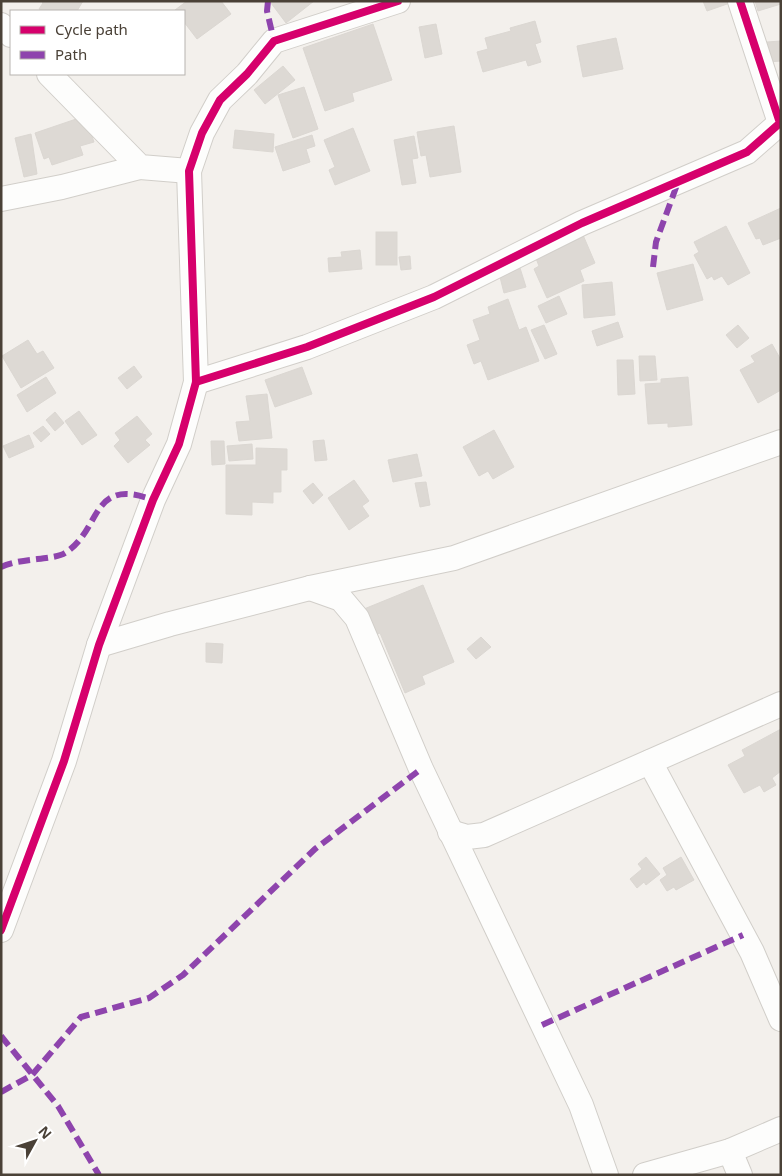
<svg xmlns="http://www.w3.org/2000/svg" width="782" height="1176" viewBox="0 0 782 1176" font-family="'Noto Sans',sans-serif">
<style>
.building{fill:#ddd9d4;stroke:#dbd7d2}
.lines{fill:none;stroke-linecap:round;stroke-linejoin:round}
.minor-casing{stroke:#d1cec9;stroke-width:26}
.minor{stroke:#fdfdfc;stroke-width:24}
.quiet{stroke:#8e44ad;stroke-width:6;stroke-dasharray:12 6;stroke-linecap:butt}
.cycleway-casing{stroke:#fff;stroke-width:11}
.cycleway{stroke:#d6006c;stroke-width:8}
</style>
<rect width="100%" height="100%" fill="#f3f0ec"/>
<g class="building">
<polygon points="41,1 83,1 77,11 44,11 39,9 43,3"/>
<polygon points="187,1 221,1 231,14 197,39 184,22 184,11 175,10"/>
<polygon points="273,1 314,1 286,23 271,3"/>
<polygon points="703,1 729,1 730,3 707,11"/>
<polygon points="755,1 781,1 781,4 758,11"/>
<polygon points="535,21 541,42 535,44 541,62 528,66 526,60 483,72 477,52 488,49 485,38 511,31 510,28"/>
<polygon points="373,24 392,80 352,93 354,101 325,111 303,48"/>
<polygon points="436,24 442,54 425,58 419,27"/>
<polygon points="616,38 623,69 583,77 577,46"/>
<polygon points="781,41 781,61 768,62 767,42"/>
<polygon points="283,66 295,80 265,104 254,90"/>
<polygon points="304,87 318,129 293,138 278,95"/>
<polygon points="85,116 94,142 80,146 83,155 52,165 49,157 44,159 35,133"/>
<polygon points="454,126 461,172 430,177 426,155 421,156 417,132"/>
<polygon points="353,128 370,171 335,185 329,170 335,167 324,140"/>
<polygon points="235,130 274,134 273,152 233,148"/>
<polygon points="31,134 37,174 24,177 15,138"/>
<polygon points="312,135 315,146 306,149 310,162 283,171 275,147"/>
<polygon points="414,136 418,158 412,159 416,183 402,185 394,140"/>
<polygon points="781,208 781,238 763,245 760,238 756,239 748,223"/>
<polygon points="726,226 750,273 728,285 722,276 714,280 712,276 707,279 694,255 699,252 694,242"/>
<rect x="376" y="232" width="21" height="33"/>
<polygon points="583,235 595,263 580,270 584,281 547,298 534,269 539,266 535,256"/>
<polygon points="360,250 362,269 329,272 328,258 342,257 341,252"/>
<polygon points="410,256 411,269 401,270 399,257"/>
<polygon points="693,264 703,300 667,310 657,273"/>
<polygon points="520,268 526,287 504,293 499,273"/>
<polygon points="612,282 615,315 584,318 582,285"/>
<polygon points="559,296 567,314 546,323 538,306"/>
<polygon points="508,299 519,330 526,327 539,361 488,380 481,361 474,364 467,345 480,340 473,320 490,314 488,307"/>
<polygon points="618,322 623,337 597,346 592,331"/>
<polygon points="544,325 557,354 545,359 531,330"/>
<polygon points="738,325 749,338 737,348 726,335"/>
<polygon points="28,340 37,354 43,351 54,368 21,388 2,356"/>
<polygon points="772,344 781,360 781,390 758,403 740,370 755,362 751,356"/>
<polygon points="639,356 655,356 657,380 640,381"/>
<polygon points="617,360 633,360 635,394 618,395"/>
<polygon points="134,366 142,377 127,389 118,378"/>
<polygon points="302,367 312,394 275,407 265,380"/>
<polygon points="46,377 56,393 27,412 17,395"/>
<polygon points="688,377 692,425 668,427 668,423 648,424 645,384 661,383 661,379"/>
<polygon points="267,394 272,438 239,441 236,422 250,421 246,396"/>
<polygon points="79,411 97,435 82,445 65,421"/>
<polygon points="55,412 64,423 55,431 46,420"/>
<polygon points="137,416 152,434 145,440 150,445 128,463 114,446 120,440 115,433"/>
<polygon points="43,426 50,434 41,442 33,433"/>
<polygon points="494,430 514,467 493,479 488,471 479,476 463,447"/>
<polygon points="29,435 34,447 9,458 3,446"/>
<polygon points="324,440 327,460 315,461 313,441"/>
<polygon points="211,441 224,441 225,464 212,465"/>
<polygon points="252,444 253,459 229,461 227,446"/>
<polygon points="256,448 287,449 287,470 281,470 281,492 273,492 273,503 252,502 252,515 226,514 226,465 256,465"/>
<polygon points="417,454 422,476 393,482 388,460"/>
<polygon points="354,480 369,501 362,506 369,516 349,530 328,498"/>
<polygon points="426,482 430,505 420,507 415,483"/>
<polygon points="313,483 323,495 313,504 303,491"/>
<polygon points="423,585 454,662 422,676 425,684 405,693 380,633 375,635 364,609"/>
<polygon points="481,637 491,647 476,659 467,649"/>
<polygon points="206,643 223,644 222,663 206,662"/>
<polygon points="781,729 781,771 772,778 776,785 764,792 760,785 744,793 728,765 745,756 742,750"/>
<polygon points="646,857 660,874 646,885 644,882 637,888 630,879 642,869 638,864"/>
<polygon points="681,857 694,880 676,890 674,887 667,891 660,880 667,875 663,868"/>
</g>
<g class="lines">
<defs>
<g id="minor">
<polyline points="1,25 11,35"/>
<polyline points="49,74 140,167 189,171"/>
<polyline points="1,199 62,187 140,167"/>
<polyline points="196,382 307,347 434,297 582,223 747,152 780,123 740,1"/>
<polyline points="310,588 341,599 357,618 421,769 581,1105 606,1175"/>
<polyline points="99,645 170,624 310,588 454,558 781,442"/>
<polyline points="650,762 752,952 781,1019"/>
<polyline points="450,832 467,837 484,835 781,704"/>
<polyline points="1,930 64,761 99,645 153,500 179,444 196,382 189,171 202,133 220,100 247,74 274,41 398,1"/>
<polyline points="730,1151 740,1175"/>
<polyline points="645,1175 730,1151 781,1129"/>
</g>
</defs>
<use href="#minor" class="minor-casing"/>
<use href="#minor" class="minor"/>
<g class="quiet">
<polyline points="268,1 267,11 274,41"/>
<polyline points="653,267 656,242 678,182"/>
<path d="M 1,567 C 19,558 54,560 65,553 C 102,530 90,476 153,500"/>
<polyline points="542,1025 743,935"/>
<polyline points="1,1036 58,1106 99,1175"/>
<polyline points="1,1092 32,1075 81,1017 149,998 183,975 315,849 421,769"/>
</g>
<defs>
<g id="cycleway">
<polyline points="196,382 307,347 434,297 582,223 747,152 780,123 740,1"/>
<polyline points="1,930 64,761 99,645 153,500 179,444 196,382 189,171 202,133 220,100 247,74 274,41 398,1"/>
</g>
</defs>
<use href="#cycleway" class="cycleway-casing"/>
<use href="#cycleway" class="cycleway"/>
</g>
<rect width="782" height="1176" fill="none" stroke="#4a4137" stroke-width="5"/>
<rect x="10" y="10" width="175" height="65" fill="#ffffff" stroke="#b7b3af"/>
<rect x="20" y="26" width="25" height="8" fill="#d6006c" stroke="#b7b3af"/>
<text x="55" y="35" font-size="15" fill="#4a4137">Cycle path</text>
<rect x="20" y="51" width="25" height="8" fill="#8e44ad" stroke="#b7b3af"/>
<text x="55" y="60" font-size="15" fill="#4a4137">Path</text>
<g transform="translate(35 1141) rotate(50)" stroke="#ffffff" stroke-width="4" paint-order="stroke">
<path d="M0-4L9 19L0 12L-9 19Z" fill="#4a4137"/>
<text y="-8" font-size="14" font-weight="bold" text-anchor="middle" fill="#4a4137">N</text>
</g>
</svg>
